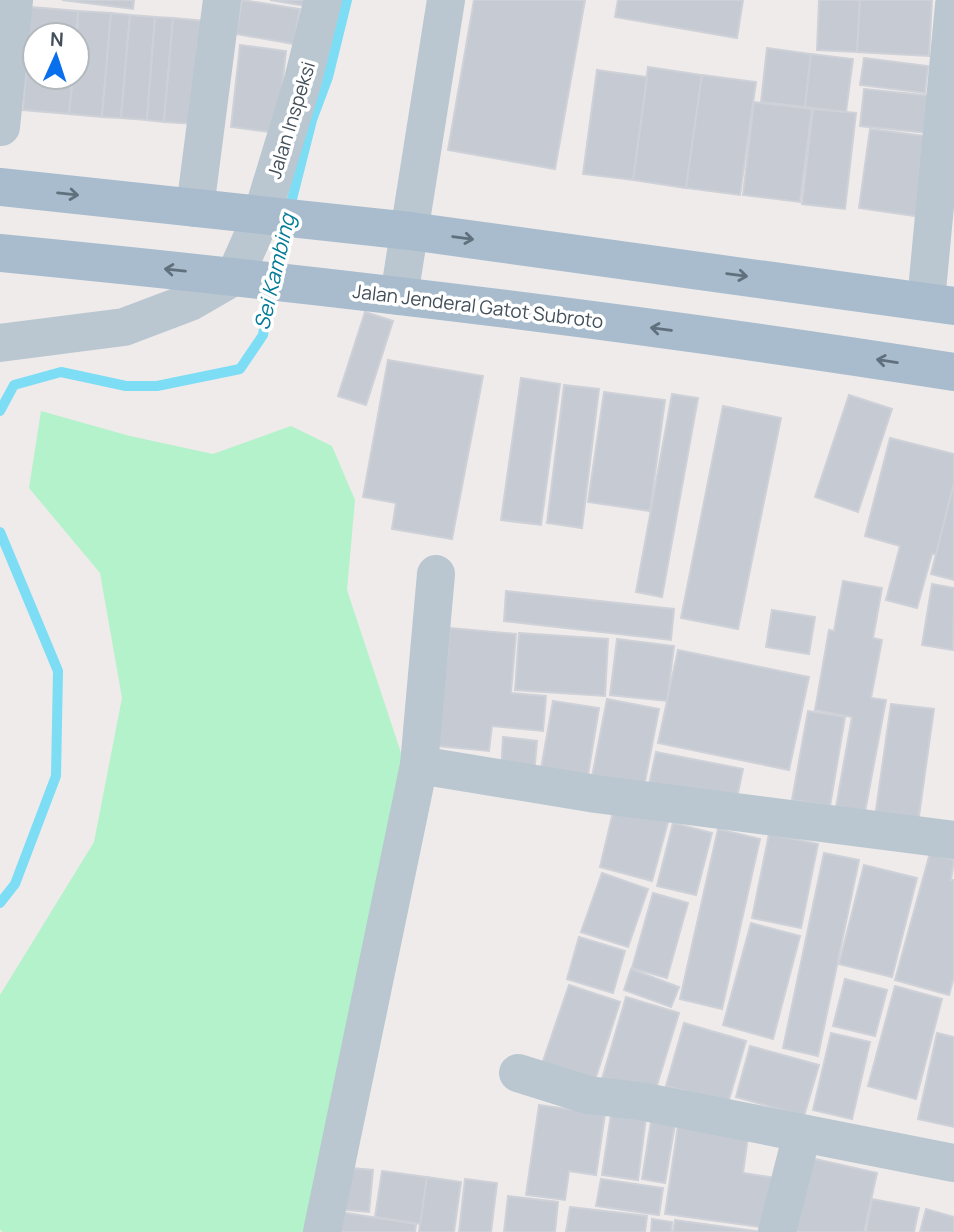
<svg xmlns="http://www.w3.org/2000/svg" width="954" height="1232" viewBox="0 0 954 1232" font-family="Manrope,sans-serif">
<style>
.green{fill:#b3f2ca}
.lines{fill:none;stroke-linecap:round;stroke-linejoin:round}
.stream{stroke:#7cddf4;stroke-width:10}
.building{fill:#c6cad2;stroke:#ced1d8;stroke-width:2}
.minor{stroke:#bac7d0;stroke-width:38}
.major{stroke:#a8bcce;stroke-width:38}
.oneway{stroke:#61707d}
.labels{text-anchor:middle;stroke-width:7;stroke-linejoin:round;paint-order:stroke}
.street-label{font-size:19px;fill:#424f5a;stroke:#fff}
.water-label{font-size:21px;font-style:italic;fill:#037b98;stroke:#fff}
</style>
<rect width="100%" height="100%" fill="#efebeb"/>
<polygon class="green" points="41,411 130,436 213,454 291,426 332,446 355,500 347,590 412,786 304,1232 2,1232 0,1229 0,995 94,842 122,698 100,573 29,488"/>
<g class="lines">
<g class="stream">
<polyline points="0,411 14,385 61,372 126,386 157,386 240,369 263,335 271,282 312,120 328,77 347,0"/>
<polyline points="0,532 58,671 56,776 15,884 0,903"/>
</g>
</g>
<g class="building">
<polygon points="62,0 134,0 133,9"/>
<polygon points="242,0 300,9 294,44 236,34"/>
<polygon points="270,0 306,0 306,6"/>
<polygon points="474,0 585,0 555,169 448,150"/>
<polygon points="618,0 743,0 737,38 615,17"/>
<polygon points="819,0 860,0 857,52 817,50"/>
<polygon points="860,0 932,0 929,56 857,52"/>
<polygon points="31,7 78,11 76,35 35,35 35,77 73,77 69,114 23,110"/>
<polygon points="78,11 111,13 102,117 69,114 73,77 77,77"/>
<polygon points="111,13 130,15 121,118 102,117"/>
<polygon points="130,15 155,17 147,120 121,118"/>
<polygon points="155,17 173,18 164,122 147,120"/>
<polygon points="173,18 204,21 196,124 164,122"/>
<polygon points="240,45 286,51 277,133 231,127"/>
<polygon points="767,48 811,54 805,107 761,102"/>
<polygon points="811,54 853,59 846,112 805,107"/>
<polygon points="864,58 928,66 925,93 860,85"/>
<polygon points="648,67 702,75 686,188 633,180"/>
<polygon points="597,70 647,77 633,180 583,174"/>
<polygon points="702,75 756,82 740,195 686,188"/>
<polygon points="864,89 942,97 938,134 860,126"/>
<polygon points="754,102 812,109 800,202 743,195"/>
<polygon points="813,109 856,113 845,209 802,204"/>
<polygon points="870,129 934,137 922,217 859,208"/>
<polygon points="365,312 393,321 366,405 338,396"/>
<polygon points="388,360 483,376 452,539 392,529 396,503 363,497"/>
<polygon points="521,378 560,384 541,525 501,520"/>
<polygon points="564,385 599,389 582,528 547,523"/>
<polygon points="604,392 665,400 650,511 588,502"/>
<polygon points="672,394 698,398 662,597 636,592"/>
<polygon points="849,395 892,409 858,512 815,497"/>
<polygon points="723,406 781,418 738,629 681,618"/>
<polygon points="890,438 954,454 954,483 936,554 932,554 917,608 886,600 900,546 865,536"/>
<polygon points="954,483 954,580 931,574"/>
<polygon points="843,581 882,588 873,638 882,640 871,698 886,700 865,812 836,807 852,717 815,710 829,630 834,631"/>
<polygon points="932,584 954,588 953,650 922,645"/>
<polygon points="506,591 674,609 671,640 504,621"/>
<polygon points="772,610 815,617 809,654 766,647"/>
<polygon points="450,628 516,634 511,693 546,696 543,731 492,726 489,751 438,746"/>
<polygon points="519,633 608,639 605,696 515,690"/>
<polygon points="617,639 674,646 667,701 610,695"/>
<polygon points="678,650 809,677 789,770 658,743"/>
<polygon points="607,699 659,709 643,792 591,782"/>
<polygon points="553,701 599,708 586,787 539,780"/>
<polygon points="891,704 934,709 918,823 875,817"/>
<polygon points="808,711 845,717 830,806 792,800"/>
<polygon points="503,737 537,741 534,775 501,771"/>
<polygon points="656,752 743,769 735,807 648,789"/>
<polygon points="614,808 668,822 652,881 600,867"/>
<polygon points="673,823 712,833 696,895 657,886"/>
<polygon points="718,829 760,839 722,1009 680,999"/>
<polygon points="769,834 818,844 801,928 752,918"/>
<polygon points="824,853 859,860 818,1056 783,1048"/>
<polygon points="930,853 954,860 951,880 954,880 954,977 949,995 895,980"/>
<polygon points="864,865 917,878 892,977 839,964"/>
<polygon points="602,873 648,889 628,947 581,932"/>
<polygon points="653,893 688,903 667,978 632,968"/>
<polygon points="751,923 800,936 773,1039 723,1025"/>
<polygon points="579,937 625,951 613,993 567,979"/>
<polygon points="631,969 679,987 671,1007 624,990"/>
<polygon points="845,979 887,990 875,1036 833,1026"/>
<polygon points="569,985 620,1002 595,1080 542,1064"/>
<polygon points="895,986 942,999 916,1099 868,1086"/>
<polygon points="626,997 679,1013 654,1095 602,1079"/>
<polygon points="684,1023 746,1041 728,1103 666,1086"/>
<polygon points="831,1033 870,1042 852,1119 813,1110"/>
<polygon points="937,1033 954,1037 954,1127 918,1119"/>
<polygon points="750,1046 819,1065 804,1116 736,1097"/>
<polygon points="539,1105 605,1114 596,1175 569,1171 565,1200 526,1195"/>
<polygon points="611,1114 646,1118 638,1180 602,1175"/>
<polygon points="652,1115 676,1118 665,1183 642,1179"/>
<polygon points="679,1119 749,1129 743,1173 776,1178 768,1228 665,1214"/>
<polygon points="802,1156 877,1173 864,1232 785,1232"/>
<polygon points="340,1167 373,1170 369,1212 336,1209"/>
<polygon points="382,1171 427,1177 421,1224 375,1217"/>
<polygon points="427,1177 461,1182 454,1232 419,1232"/>
<polygon points="465,1179 497,1183 491,1232 459,1232"/>
<polygon points="601,1179 663,1188 659,1215 596,1206"/>
<polygon points="508,1196 558,1202 555,1232 504,1232"/>
<polygon points="872,1199 919,1208 914,1232 866,1232"/>
<polygon points="570,1207 647,1216 645,1232 566,1232"/>
<polygon points="926,1209 954,1217 954,1232 920,1232"/>
<polygon points="340,1212 416,1224 415,1232 336,1232"/>
<polygon points="652,1219 672,1222 671,1232 651,1232"/>
<polygon points="675,1220 762,1232 673,1232"/>
</g>
<g class="lines">
<g class="minor">
<polyline points="1,127 14,0"/>
<polyline points="195,208 222,0"/>
<polyline points="399,296 446,0"/>
<polyline points="926,301 954,5"/>
<polyline points="0,343 124,327 190,302 235,276 262,215 302,84 323,0"/>
<polyline points="419,765 596,794 954,840"/>
<polyline points="518,1073 588,1095 640,1101 954,1163"/>
<polyline points="322,1232 419,765 436,574"/>
<polyline points="777,1232 802,1134"/>
</g>
<g class="major">
<polyline points="0,187 410,231 954,306"/>
<path d="M 0,253 C 319,284 637,322 954,372"/>
</g>
</g>
<defs><path id="oneway-shaft" d="M-6 0H5M1.5-3L5.5 0L1.5 3" fill="none" stroke-width="1.6" stroke-linecap="round" stroke-linejoin="round" transform="scale(1.75)"/></defs>
<g class="oneway">
<use href="#oneway-shaft" transform="translate(68 194) rotate(6)"/>
<use href="#oneway-shaft" transform="translate(463 238) rotate(8)"/>
<use href="#oneway-shaft" transform="translate(175 270) rotate(-174)"/>
<use href="#oneway-shaft" transform="translate(737 275) rotate(8)"/>
<use href="#oneway-shaft" transform="translate(661 329) rotate(-173)"/>
<use href="#oneway-shaft" transform="translate(887 361) rotate(-171)"/>
</g>
<g class="labels">
<g class="street-label">
<text transform="translate(291 120) rotate(-73)" y="7">Jalan Inspeksi</text>
<text transform="translate(478 306) rotate(7)" y="7">Jalan Jenderal Gatot Subroto</text>
</g>
<g class="water-label">
<text transform="translate(275 272) rotate(-77)" y="7">Sei Kambing</text>
</g>
</g>
<g transform="translate(56 56) rotate(3)"><circle r="33" fill="#ffffff" stroke="#b3b9bd" stroke-width="2"/>
<path d="M0-5L12 26L0 18L-12 26Z" fill="#0870ec"/>
<text y="-10" font-size="19" font-weight="bold" text-anchor="middle" fill="#424f5a">N</text>
</g>
</svg>
